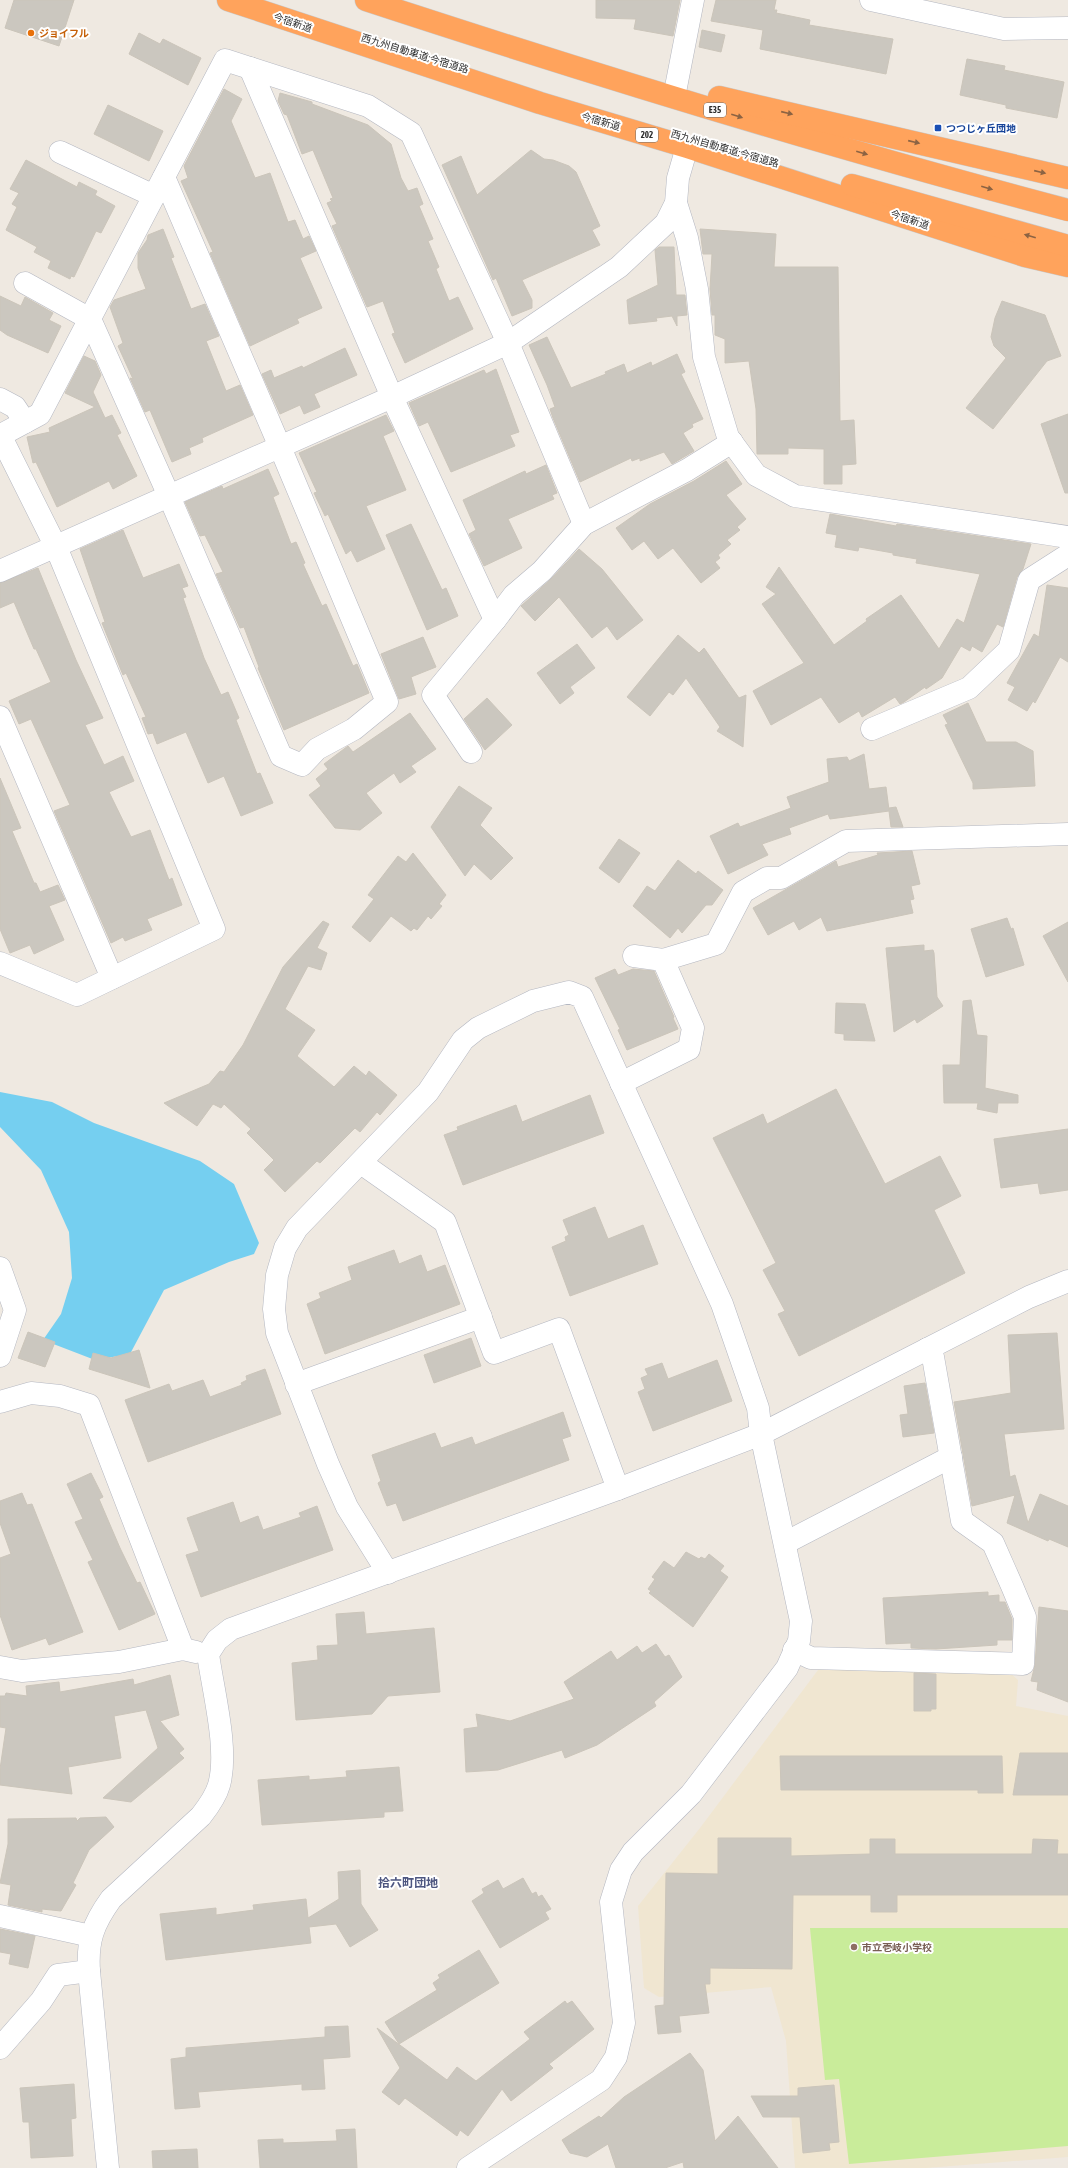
<svg xmlns="http://www.w3.org/2000/svg" width="1068" height="2168" viewBox="0 0 1068 2168" font-family="'Asap Condensed','Noto Sans JP',sans-serif">
<style>
.education{fill:#f0e6d1}
.pitch{fill:#c9ec9a}
.water{fill:#75cff0}
.building{fill:#cbc7bf;stroke:#cbc5ba}
.lines{fill:none;stroke-linecap:round;stroke-linejoin:round}
.street-casing{stroke:#b4b7c1;stroke-width:23}
.secondary-casing{stroke:#b4b7c1;stroke-width:23}
.highway-casing{stroke:#c9c9c9;stroke-width:23}
.street{stroke:#fff;stroke-width:22}
.secondary{stroke:#fff;stroke-width:22}
.highway{stroke:#ffa35c;stroke-width:22}
.oneway{fill:#8c6343}
.food-dot{fill:#e8710a;stroke:#fff;stroke-width:1.5}
.transit-dot{fill:#1a4fb4;stroke:#fff;stroke-width:1.5}
.education-dot{fill:#8d6e63;stroke:#fff;stroke-width:1.5}
.labels{text-anchor:middle;stroke-width:4;stroke-linejoin:round;paint-order:stroke}
.shield{fill:#fff;stroke:#6d6d6d;stroke-width:1}
.shield-label{font-size:9px;font-weight:bold;fill:#2e2e2e}
.street-label{font-size:10px;fill:#2e2e2e;stroke:#fff}
.food-label{font-size:10px;font-weight:bold;fill:#c56008;stroke:#fff;text-anchor:start}
.transit-label{font-size:10px;font-weight:bold;fill:#164399;stroke:#fff;text-anchor:start}
.education-label{font-size:10px;font-weight:bold;fill:#785e54;stroke:#fff;text-anchor:start}
.quarter-label{font-size:12px;font-weight:bold;fill:#4d5680;stroke:#fff}
</style>
<rect width="100%" height="100%" fill="#efe9e1"/>
<polygon class="education" points="821,1666 1008,1671 1018,1680 1016,1706 1068,1716 1068,2157 926,2168 795,2168 786,2041 771,1987 659,1997 644,1988 638,1906 700,1828"/>
<polygon class="pitch" points="810,1928 1068,1928 1068,2146 849,2164 839,2079 825,2080"/>
<polygon class="water" points="0,1092 52,1102 94,1123 200,1161 234,1184 259,1243 254,1254 229,1262 164,1290 130,1354 95,1360 43,1340 61,1314 72,1278 69,1232 41,1170 0,1127"/>
<g class="building">
<polygon points="14,0 74,0 59,46 5,28"/>
<polygon points="596,0 680,0 673,36 634,29 636,19 596,18"/>
<polygon points="716,0 776,0 774,10 777,10 776,13 810,20 809,25 893,39 886,74 760,49 763,30 711,21"/>
<polygon points="702,30 725,35 721,52 699,47"/>
<polygon points="139,33 160,44 163,39 201,58 188,85 129,54"/>
<polygon points="967,59 1005,66 1004,70 1064,82 1057,118 1006,108 1006,105 960,95"/>
<polygon points="224,89 242,99 231,121 255,178 270,173 288,222 295,220 303,239 309,236 316,251 300,258 322,308 297,319 299,323 250,346 210,253 213,252 181,181 188,178 184,166"/>
<polygon points="280,93 312,102 312,104 368,125 391,144 401,178 408,191 417,188 423,204 419,206 433,239 428,241 439,267 436,269 449,301 458,297 473,329 405,363 392,334 395,333 383,301 367,307 332,226 337,224 327,203 332,201 330,199 333,198 313,150 302,154 287,115 284,114 278,101"/>
<polygon points="108,105 163,131 149,161 94,134"/>
<polygon points="531,150 544,159 553,160 569,166 576,172 600,226 592,230 600,245 522,280 532,300 532,308 512,316 496,278 493,280 442,165 461,156 477,195"/>
<polygon points="26,160 77,187 79,182 97,191 95,195 115,206 101,233 96,231 74,277 71,276 70,279 48,268 51,261 34,252 37,247 6,230 17,207 12,204 19,193 10,189"/>
<polygon points="163,229 174,257 171,258 191,309 205,304 219,336 206,341 226,391 240,385 253,415 202,438 203,442 189,448 191,454 172,462 150,410 145,412 130,378 133,379 118,346 123,343 110,307 114,300 146,289 138,268 138,253 147,240 148,235"/>
<polygon points="700,229 776,234 774,267 838,267 840,421 854,420 856,464 842,465 842,484 824,484 824,449 788,448 788,454 757,454 756,409 749,361 725,363 725,339 715,335 715,315 712,315 710,289 712,254 703,254"/>
<polygon points="659,247 674,247 676,295 685,295 687,315 677,316 677,326 672,316 656,318 657,321 629,324 627,300 658,285 655,250"/>
<polygon points="0,296 21,306 25,297 53,313 49,320 61,326 48,353 7,335 0,330"/>
<polygon points="1002,301 1045,315 1061,356 1047,361 993,429 966,408 1006,358 994,346 991,337 995,318"/>
<polygon points="547,337 571,388 606,374 605,372 624,364 627,373 651,362 652,366 677,354 685,372 681,374 703,419 692,424 693,427 683,433 694,451 672,464 664,452 640,461 640,458 632,461 631,458 580,482 553,418 550,409 555,407 547,385 529,345"/>
<polygon points="345,348 357,375 314,394 320,407 304,414 300,405 280,414 262,374 271,370 274,378 302,366 303,368"/>
<polygon points="84,356 95,361 101,375 93,392 105,418 112,415 121,433 117,435 137,476 113,489 109,481 57,507 36,462 33,463 27,437 50,432 49,428 95,407 65,393"/>
<polygon points="496,369 519,432 510,435 515,446 451,472 428,422 419,426 409,403 484,370 486,374"/>
<polygon points="1068,414 1068,493 1065,493 1041,424"/>
<polygon points="386,415 394,431 383,436 406,490 366,506 385,549 357,562 351,550 346,554 328,514 325,516 314,493 317,492 299,453"/>
<polygon points="726,461 742,484 726,495 746,519 737,527 740,530 727,540 731,544 718,555 720,558 715,562 720,568 701,583 673,548 658,559 644,541 632,550 616,528 650,504 694,481"/>
<polygon points="546,465 557,493 552,495 554,499 508,519 522,548 484,566 469,534 476,530 463,500 525,471 526,474"/>
<polygon points="268,469 279,494 273,497 291,544 296,542 305,563 303,564 322,606 326,604 353,666 357,664 369,693 284,730 258,668 259,667 244,627 240,628 216,574 223,572 205,535 200,536 185,502 222,486 223,489"/>
<polygon points="830,514 896,526 897,524 1031,544 1023,569 1017,577 1003,627 997,624 982,652 972,646 970,651 961,646 942,678 926,689 925,687 904,702 900,704 895,697 862,717 859,711 839,723 821,697 771,725 753,691 804,663 762,604 776,594 766,587 779,567 834,645 867,621 866,619 901,595 939,649 957,619 964,623 980,574 916,563 917,559 893,555 893,553 859,547 858,551 835,547 837,535 826,533"/>
<polygon points="411,524 442,590 446,588 458,616 427,630 386,535"/>
<polygon points="123,530 143,578 179,564 188,586 182,588 186,597 183,598 204,658 221,695 228,692 239,718 236,720 257,774 260,773 273,803 241,816 224,776 208,783 186,732 157,744 153,733 148,734 142,718 146,717 126,673 123,675 102,623 105,622 80,549"/>
<polygon points="579,549 602,569 643,620 617,640 607,626 592,638 559,597 535,621 521,606 551,579"/>
<polygon points="38,568 76,660 103,718 85,725 104,765 123,756 134,781 109,792 131,837 150,830 169,880 172,878 182,905 147,919 152,930 125,941 123,937 111,943 54,811 70,805 31,719 19,724 9,701 51,682 36,649 34,649 14,602 0,608 0,583"/>
<polygon points="1047,585 1068,588 1068,662 1060,657 1035,703 1033,701 1027,711 1008,700 1015,687 1007,683 1034,634 1039,637"/>
<polygon points="678,635 699,653 704,648 739,698 746,695 743,747 717,731 720,727 686,678 673,695 669,692 650,716 627,697"/>
<polygon points="423,637 436,667 411,677 416,694 399,699 381,654"/>
<polygon points="577,644 595,668 570,687 574,693 560,704 537,673"/>
<polygon points="487,698 512,725 485,750 464,719"/>
<polygon points="968,703 986,742 1016,742 1033,751 1035,786 973,789 973,783 945,725 948,724 943,715"/>
<polygon points="410,713 436,749 411,766 416,772 400,783 394,773 366,793 382,813 360,830 335,828 309,795 321,786 316,779 328,769 324,764 348,746 353,752"/>
<polygon points="864,754 869,789 886,787 889,810 889,808 896,807 903,827 891,827 889,811 830,819 828,814 789,828 791,834 762,844 768,855 728,874 710,836 738,823 740,827 791,808 787,797 829,782 827,759 847,757 849,761"/>
<polygon points="0,778 21,828 12,831 34,883 36,883 40,892 58,885 65,900 49,906 64,940 34,954 30,945 10,953 0,929"/>
<polygon points="459,786 492,808 480,825 513,858 491,880 474,864 465,876 431,827"/>
<polygon points="619,839 640,853 619,883 599,868"/>
<polygon points="912,851 920,884 911,886 914,899 910,900 913,913 827,931 821,917 799,930 794,921 768,935 753,908 836,861 838,867 878,855 877,853"/>
<polygon points="413,853 446,895 439,904 442,906 431,919 428,916 417,930 414,928 411,931 391,916 370,942 352,927 374,899 368,895 398,856 406,862"/>
<polygon points="678,860 696,874 698,871 723,890 712,905 706,905 682,933 678,928 670,938 633,906 647,886 655,891"/>
<polygon points="1007,918 1011,929 1013,928 1024,965 986,977 971,929"/>
<polygon points="323,921 329,924 317,948 327,953 321,970 308,966 285,1009 315,1030 297,1056 334,1087 354,1066 366,1076 369,1071 397,1095 380,1115 377,1112 360,1132 355,1128 320,1163 317,1161 285,1192 264,1170 274,1160 247,1133 251,1129 224,1104 221,1108 213,1104 197,1126 164,1103 209,1084 220,1071 224,1072 243,1045 283,967"/>
<polygon points="1068,922 1068,982 1043,936"/>
<polygon points="924,945 924,951 933,950 934,953 937,997 943,1006 917,1023 915,1019 894,1032 886,948"/>
<polygon points="615,969 618,975 633,969 654,971 674,1017 673,1018 678,1029 627,1050 618,1030 620,1029 595,978"/>
<polygon points="971,1000 977,1035 987,1036 985,1088 1018,1095 1018,1103 998,1103 997,1113 977,1109 978,1103 944,1103 943,1065 960,1065 963,1001"/>
<polygon points="836,1003 865,1004 875,1041 844,1040 844,1034 835,1033"/>
<polygon points="836,1089 885,1184 940,1156 961,1196 934,1210 965,1273 799,1356 778,1314 785,1311 763,1270 776,1263 713,1138 763,1114 767,1124"/>
<polygon points="590,1095 604,1133 463,1185 444,1135 458,1130 457,1127 516,1105 522,1122"/>
<polygon points="1068,1129 1068,1190 1040,1194 1038,1183 1001,1188 994,1139"/>
<polygon points="595,1207 608,1239 643,1225 658,1264 570,1296 552,1247 566,1241 565,1237 569,1235 563,1220"/>
<polygon points="394,1250 399,1264 421,1255 427,1272 445,1265 460,1304 325,1354 307,1304 321,1298 319,1293 352,1280 348,1267"/>
<polygon points="28,1332 55,1342 45,1367 18,1358"/>
<polygon points="1057,1333 1064,1429 1004,1434 1010,1477 1015,1475 1028,1523 1040,1494 1068,1506 1068,1547 1049,1539 1048,1541 1007,1523 1015,1495 972,1506 954,1402 1011,1393 1008,1335"/>
<polygon points="471,1338 481,1366 434,1383 424,1355"/>
<polygon points="139,1350 150,1388 89,1369 93,1353 111,1358"/>
<polygon points="717,1360 732,1401 653,1431 638,1392 645,1389 641,1378 648,1375 645,1369 662,1363 668,1379"/>
<polygon points="265,1369 281,1414 148,1462 125,1400 169,1384 172,1391 203,1380 210,1397 242,1385 241,1383 247,1380 246,1376"/>
<polygon points="925,1383 934,1433 903,1437 900,1415 908,1414 904,1386"/>
<polygon points="563,1412 571,1436 562,1439 569,1460 403,1521 396,1503 387,1506 378,1483 381,1481 372,1455 435,1433 441,1448 472,1437 475,1445"/>
<polygon points="91,1473 103,1497 99,1499 120,1548 137,1583 140,1582 155,1614 119,1630 88,1562 93,1560 75,1522 83,1519 67,1484"/>
<polygon points="22,1493 27,1505 32,1504 83,1632 49,1645 46,1638 12,1650 0,1615 0,1558 11,1554 0,1523 0,1501"/>
<polygon points="233,1502 240,1523 258,1516 263,1530 301,1517 299,1513 317,1506 333,1550 201,1597 186,1555 199,1551 187,1518"/>
<polygon points="686,1552 699,1559 701,1557 705,1559 709,1554 724,1566 720,1571 728,1577 693,1627 649,1593 651,1591 648,1589 655,1579 652,1577 664,1561 674,1568"/>
<polygon points="988,1592 988,1596 999,1595 999,1602 1005,1602 1012,1619 1012,1640 997,1640 997,1645 936,1649 911,1648 911,1643 886,1644 883,1598"/>
<polygon points="1039,1607 1068,1611 1068,1702 1037,1690 1038,1682 1031,1681 1035,1665"/>
<polygon points="364,1612 366,1634 434,1628 440,1692 388,1696 372,1714 296,1720 292,1663 318,1660 317,1646 338,1645 336,1614"/>
<polygon points="656,1644 665,1657 669,1655 682,1677 654,1702 656,1706 597,1745 565,1758 562,1750 498,1770 466,1772 464,1729 478,1727 476,1714 510,1721 574,1699 564,1682 611,1651 617,1660 637,1646 642,1653"/>
<polygon points="914,1673 936,1674 936,1709 931,1709 931,1711 914,1711"/>
<polygon points="170,1675 179,1715 160,1721 184,1749 179,1753 184,1758 131,1802 103,1798 158,1748 146,1710 114,1716 121,1758 68,1767 72,1794 0,1785 0,1769 6,1728 0,1727 0,1696 5,1696 6,1693 27,1696 26,1686 59,1682 60,1692 133,1679 134,1685"/>
<polygon points="1020,1753 1068,1753 1068,1795 1013,1795"/>
<polygon points="780,1756 1002,1756 1003,1793 978,1793 978,1790 781,1790"/>
<polygon points="399,1767 403,1811 384,1812 384,1817 262,1825 258,1780 309,1776 309,1780 347,1777 346,1771"/>
<polygon points="106,1817 114,1827 89,1850 73,1883 76,1885 61,1911 42,1909 42,1912 8,1905 11,1885 0,1883 8,1844 8,1819 76,1818 77,1821 80,1818"/>
<polygon points="718,1838 791,1838 791,1856 870,1854 870,1839 895,1839 895,1854 1032,1854 1033,1839 1058,1840 1057,1854 1068,1854 1068,1895 897,1895 897,1912 871,1912 871,1895 793,1895 792,1969 710,1968 710,1984 705,1984 709,2013 679,2016 681,2032 658,2034 655,2006 664,2005 666,1873 718,1874"/>
<polygon points="360,1870 361,1904 378,1930 350,1947 336,1924 309,1927 311,1943 166,1960 160,1914 216,1908 216,1915 254,1910 253,1905 306,1899 308,1918 339,1899 338,1872"/>
<polygon points="523,1878 532,1894 536,1892 538,1897 542,1895 551,1909 545,1912 549,1919 500,1948 472,1901 484,1893 482,1889 498,1880 503,1889"/>
<polygon points="0,1929 35,1936 28,1968 9,1964 11,1954 0,1952"/>
<polygon points="479,1950 499,1983 399,2044 385,2022 437,1990 433,1983 440,1978 438,1975"/>
<polygon points="565,2001 567,2004 572,2001 594,2029 549,2064 553,2068 511,2101 502,2089 468,2136 460,2130 457,2136 405,2098 399,2105 382,2092 400,2068 377,2028 447,2080 457,2067 476,2081 530,2039 524,2032"/>
<polygon points="348,2026 350,2057 323,2059 325,2089 302,2090 302,2084 198,2092 200,2107 175,2109 171,2059 186,2057 186,2048 325,2037 325,2027"/>
<polygon points="690,2053 703,2070 715,2141 738,2116 778,2168 684,2168 683,2162 665,2168 616,2168 608,2144 587,2157 570,2153 562,2140 599,2116 601,2118 624,2097"/>
<polygon points="74,2084 76,2118 71,2119 73,2156 31,2158 29,2122 23,2122 20,2088"/>
<polygon points="834,2085 839,2142 829,2143 830,2150 803,2153 800,2117 763,2117 751,2096 798,2096 798,2088"/>
<polygon points="355,2129 357,2168 260,2168 258,2140 283,2139 283,2143 337,2141 336,2130"/>
<polygon points="197,2149 198,2168 153,2168 152,2151"/>
</g>
<g class="lines">
<defs>
<g id="street">
<polyline points="871,0 1004,29 1068,28"/>
<polyline points="250,68 392,397 495,620"/>
<polyline points="676,87 693,0"/>
<polyline points="60,152 154,196"/>
<polyline points="676,203 687,238 697,289 704,357 728,437 756,475 795,496 1068,537"/>
<polyline points="25,283 90,319 169,496 281,756 302,765 317,749 354,729 387,702 280,447 164,177"/>
<polyline points="0,399 15,407 25,422"/>
<polyline points="0,435 56,547 214,929 77,995 0,963"/>
<polyline points="1,435 40,414 225,60 368,106 411,133 508,343 584,524"/>
<polyline points="0,571 392,397 508,343 619,267 666,223 676,203 678,178 687,147"/>
<polyline points="0,717 112,978"/>
<polyline points="872,729 969,688 1009,650 1029,580 1068,555"/>
<polyline points="471,752 433,695 495,620 514,595 542,571 584,524 687,470 732,442"/>
<polyline points="663,960 716,944 743,892 767,878 781,878 846,841 1068,834"/>
<polyline points="621,1083 689,1049 693,1028 663,960 634,956"/>
<polyline points="361,1163 445,1222 494,1353 559,1329 618,1489"/>
<polyline points="0,1268 15,1310 0,1356"/>
<polyline points="296,1384 481,1317"/>
<polyline points="0,1402 31,1393 60,1396 89,1405 183,1649"/>
<polyline points="785,1543 951,1457"/>
<polyline points="388,1573 347,1507 328,1464 277,1333 274,1309 277,1275 285,1248 297,1228 428,1092 463,1040 478,1028 533,1001 569,992 582,997 722,1304 758,1408 761,1434"/>
<polyline points="794,1650 811,1658 1023,1664 1025,1617 1012,1586 993,1543 962,1521 933,1357 927,1349"/>
<polyline points="0,1667 22,1671 119,1662 183,1649 196,1652"/>
<polyline points="0,1916 91,1936"/>
<polyline points="0,2048 41,2001 58,1975 89,1971"/>
</g>
<g id="secondary">
<path d="M 108,2168 L 89,1971 C 87,1941 93,1924 111,1899 L 201,1816 C 208,1807 216,1796 219,1785 C 229,1750 213,1691 208,1654 L 217,1640 L 231,1629 L 618,1489 L 761,1434 L 1029,1297 L 1068,1281"/>
<polyline points="468,2168 601,2080 616,2057 624,2023 611,1902 621,1870 633,1852 691,1794 787,1668 799,1641 801,1621 761,1434"/>
</g>
<g id="highway">
<polyline points="228,0 540,103 687,147 1025,256 1068,266"/>
<path d="M 366,0 C 598,76 832,148 1068,210"/>
<polyline points="719,97 1068,178"/>
<polyline points="852,185 1068,246"/>
</g>
</defs>
<use href="#street" class="street-casing"/>
<use href="#secondary" class="secondary-casing"/>
<use href="#highway" class="highway-casing"/>
<use href="#street" class="street"/>
<use href="#secondary" class="secondary"/>
<use href="#highway" class="highway"/>
</g>
<defs><path id="oneway-solid" d="M-6-.8H1V-3.2L6.5 0L1 3.2V.8H-6Z"/></defs>
<g class="oneway">
<use href="#oneway-solid" transform="translate(787 113) rotate(13)"/>
<use href="#oneway-solid" transform="translate(737 116) rotate(17)"/>
<use href="#oneway-solid" transform="translate(914 142) rotate(13)"/>
<use href="#oneway-solid" transform="translate(862 153) rotate(16)"/>
<use href="#oneway-solid" transform="translate(1040 172) rotate(13)"/>
<use href="#oneway-solid" transform="translate(987 188) rotate(16)"/>
<use href="#oneway-solid" transform="translate(1030 236) rotate(-164)"/>
</g>
<circle class="food-dot" cx="31" cy="33" r="4"/>
<rect class="transit-dot" x="934" y="124" width="8" height="8" rx="2"/>
<circle class="education-dot" cx="854" cy="1947" r="4"/>
<g class="labels">
<g class="shield">
<rect x="704" y="103" width="22" height="14" rx="3"/>
<rect x="636" y="128" width="22" height="14" rx="3"/>
</g>
<g class="shield-label">
<text x="715" y="113">E35</text>
<text x="647" y="138">202</text>
</g>
<g class="street-label">
<text transform="translate(293 22) rotate(18)" y="4">今宿新道</text>
<text transform="translate(415 53) rotate(17)" y="4">西九州自動車道;今宿道路</text>
<text transform="translate(601 121) rotate(16)" y="4">今宿新道</text>
<text transform="translate(725 148) rotate(16)" y="4">西九州自動車道;今宿道路</text>
<text transform="translate(910 219) rotate(18)" y="4">今宿新道</text>
</g>
<g class="food-label">
<text x="39" y="37">ジョイフル</text>
</g>
<g class="transit-label">
<text x="946" y="132">つつじヶ丘団地</text>
</g>
<g class="education-label">
<text x="862" y="1951">市立壱岐小学校</text>
</g>
<g class="quarter-label">
<text x="408" y="1887">拾六町団地</text>
</g>
</g>
</svg>
